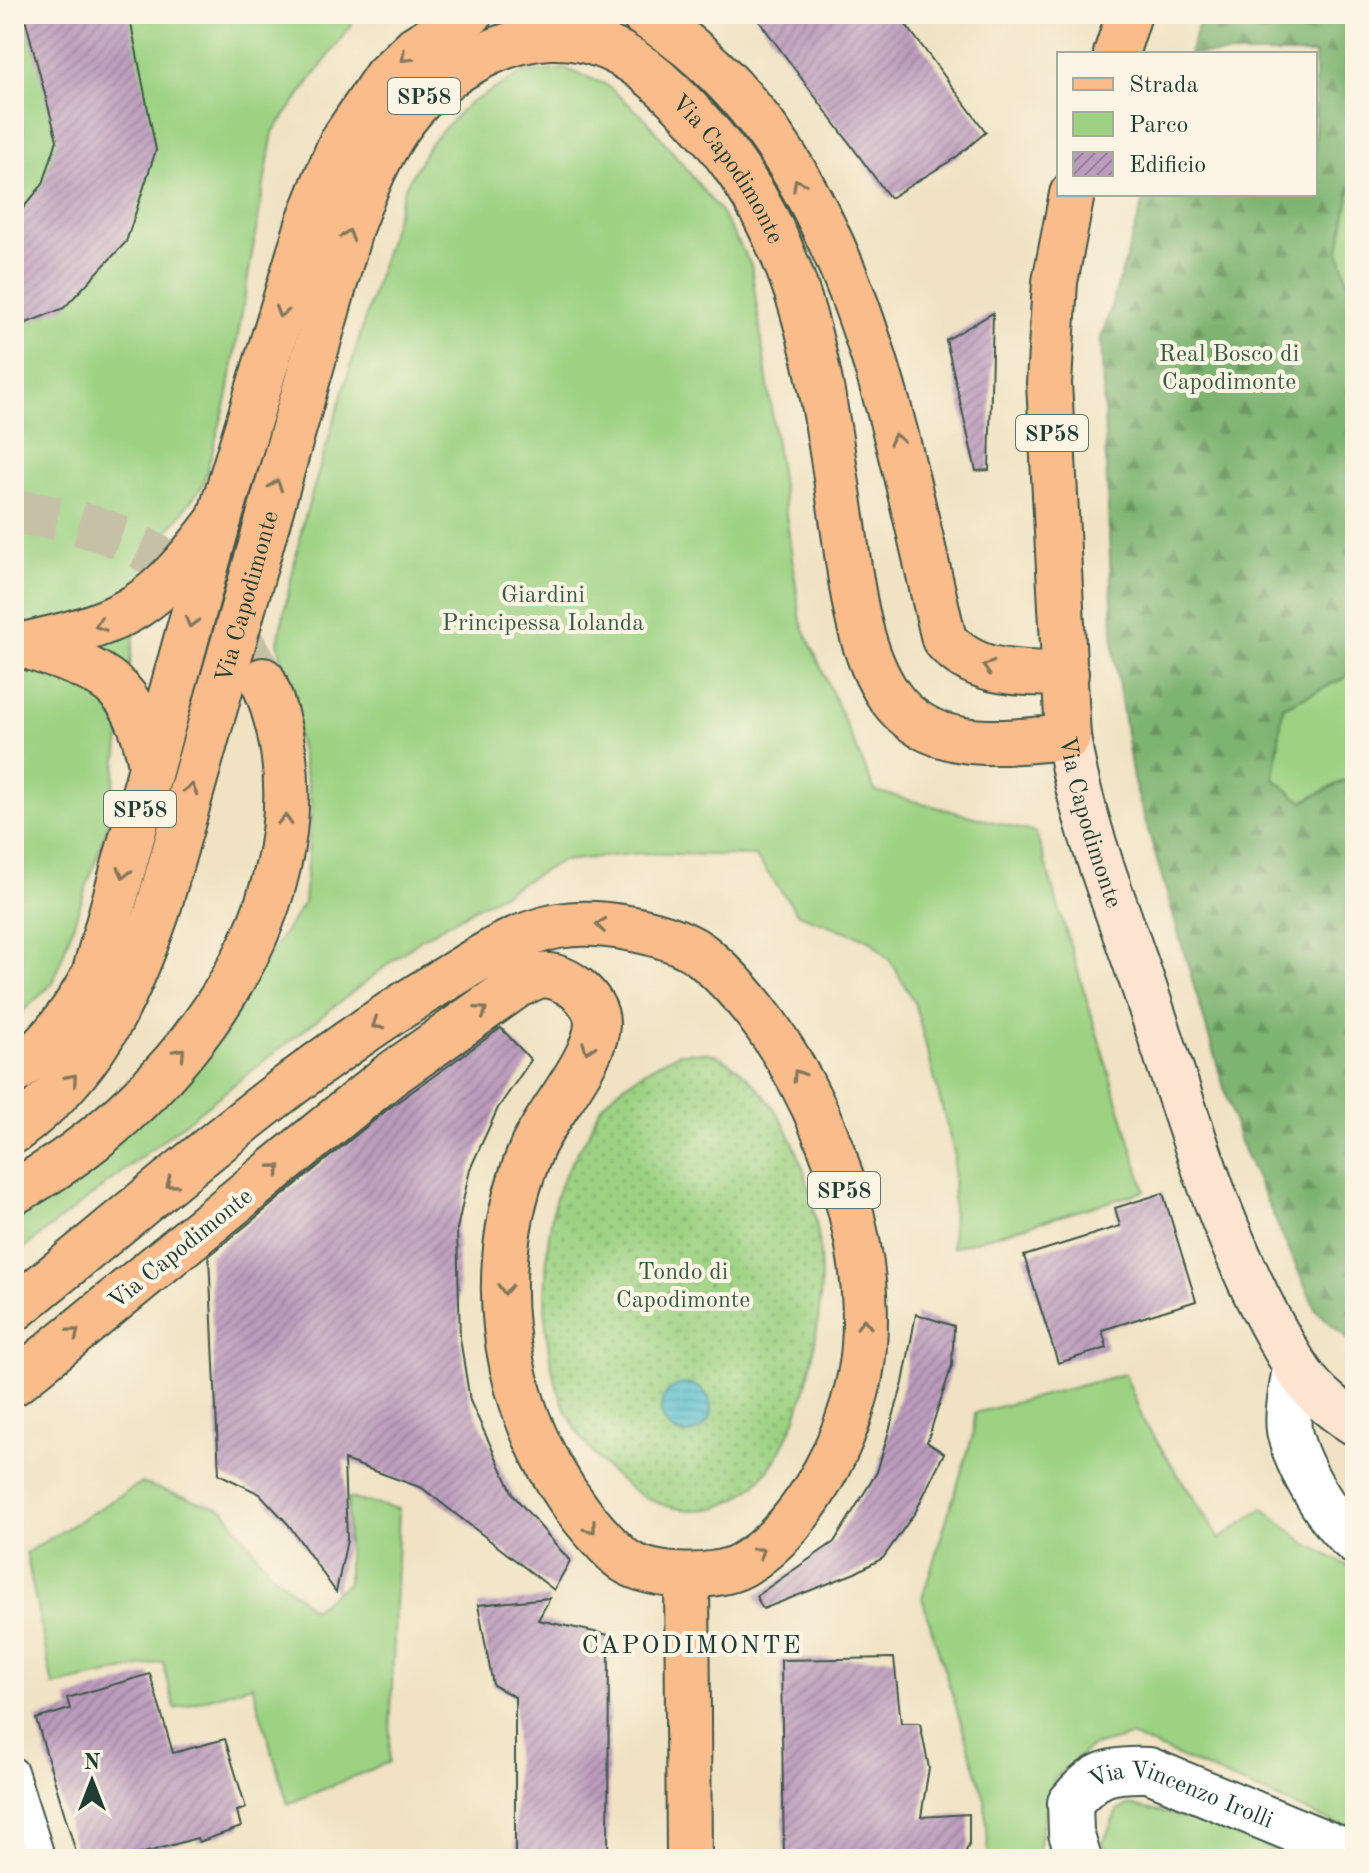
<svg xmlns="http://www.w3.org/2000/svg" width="1369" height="1873" viewBox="0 0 1369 1873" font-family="'Old Standard TT',serif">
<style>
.green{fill:#9dd283;stroke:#5e885c;stroke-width:2}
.forest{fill:url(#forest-firs);stroke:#4e7852;stroke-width:2}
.garden{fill:url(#garden-dots);stroke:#5e885c;stroke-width:2}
.water{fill:url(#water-rules);stroke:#387c80;stroke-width:2}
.building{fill:url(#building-hatch)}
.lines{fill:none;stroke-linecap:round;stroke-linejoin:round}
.highway-tunnel{stroke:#c6c1a6;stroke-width:44;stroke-dasharray:44 22;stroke-linecap:butt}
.lane-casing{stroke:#3e5649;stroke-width:30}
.street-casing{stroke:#3e5649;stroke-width:48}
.secondary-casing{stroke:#3e5649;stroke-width:48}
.primary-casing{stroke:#3e5649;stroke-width:48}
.highway-casing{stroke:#3e5649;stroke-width:48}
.lane{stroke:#fff;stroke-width:26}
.street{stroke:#fff;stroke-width:44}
.secondary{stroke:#fde4d0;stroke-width:44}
.primary{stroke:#f9bc8a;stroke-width:44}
.highway{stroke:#f9bc8a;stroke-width:44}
.oneway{stroke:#81765b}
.labels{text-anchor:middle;stroke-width:8;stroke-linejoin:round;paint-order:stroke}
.shield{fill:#fcf5e5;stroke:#617469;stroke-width:2}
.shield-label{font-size:22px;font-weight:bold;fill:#1f3d34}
.street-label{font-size:24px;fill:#1f3d34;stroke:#fcf5e5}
.park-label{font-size:24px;fill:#385b44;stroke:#fcf5e5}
.neighbourhood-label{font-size:26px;letter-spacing:2px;fill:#1f3d34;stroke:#fcf5e5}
</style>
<defs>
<pattern id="forest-firs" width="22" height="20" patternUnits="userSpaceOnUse" patternTransform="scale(2)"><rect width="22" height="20" fill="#7eb471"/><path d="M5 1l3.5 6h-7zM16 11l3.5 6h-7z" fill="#67945e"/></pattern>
<pattern id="garden-dots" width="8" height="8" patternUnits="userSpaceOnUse" patternTransform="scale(2)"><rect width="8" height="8" fill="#9dd283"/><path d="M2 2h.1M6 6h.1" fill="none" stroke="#7fac6c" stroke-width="1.8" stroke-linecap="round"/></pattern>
<pattern id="water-rules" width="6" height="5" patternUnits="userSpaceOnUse" patternTransform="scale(2)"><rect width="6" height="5" fill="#51bccd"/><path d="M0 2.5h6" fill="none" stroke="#439aa7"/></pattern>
<pattern id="building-hatch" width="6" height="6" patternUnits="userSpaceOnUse" patternTransform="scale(2)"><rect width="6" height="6" fill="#bc9bbd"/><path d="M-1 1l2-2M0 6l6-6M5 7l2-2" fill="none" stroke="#98809a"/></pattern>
</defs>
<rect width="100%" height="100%" fill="#fcf5e5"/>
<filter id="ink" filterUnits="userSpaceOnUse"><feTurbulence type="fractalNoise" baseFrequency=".0125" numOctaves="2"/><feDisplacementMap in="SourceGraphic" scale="16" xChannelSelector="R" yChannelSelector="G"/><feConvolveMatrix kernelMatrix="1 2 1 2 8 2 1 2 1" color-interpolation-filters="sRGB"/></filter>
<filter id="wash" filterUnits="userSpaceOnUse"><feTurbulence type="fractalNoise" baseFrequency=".006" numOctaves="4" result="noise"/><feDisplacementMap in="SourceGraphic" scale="32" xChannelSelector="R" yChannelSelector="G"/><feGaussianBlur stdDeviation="1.8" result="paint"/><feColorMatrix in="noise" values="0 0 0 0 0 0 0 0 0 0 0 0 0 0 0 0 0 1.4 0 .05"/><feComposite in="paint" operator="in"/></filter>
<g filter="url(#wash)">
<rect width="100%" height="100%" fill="#f0e2c3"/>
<g class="green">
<polygon points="14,14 348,14 352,24 273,132 227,399 203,485 144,563 108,825 53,983 14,1020"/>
<polygon points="566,69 605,84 646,119 720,211 751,265 801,622 875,791 1036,833 1145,1191 952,1248 954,1153 915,1004 892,963 870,940 798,914 755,856 640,853 561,861 422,938 14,1256 14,1208 181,1087 304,903 312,806 278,642 303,523 405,187 431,142 467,105 520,74"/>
<polygon points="1355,163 1355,310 1339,250"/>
<polygon points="1355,668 1355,775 1302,802 1274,779 1283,707 1353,674"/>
<polygon points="1125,1374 1144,1422 1220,1539 1263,1508 1304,1542 1355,1570 1355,1832 1131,1736 1090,1747 1055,1778 1041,1831 1039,1847 1044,1859 989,1859 985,1800 922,1598 973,1435 975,1413"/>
<polygon points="141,1483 223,1509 268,1569 312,1609 348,1583 348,1498 399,1509 389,1762 288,1804 252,1685 175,1709 163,1662 53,1686 26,1553"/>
<polygon points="1129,1805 1224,1827 1295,1859 1114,1859 1103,1843 1117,1811"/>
</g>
<polygon class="forest" points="1202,14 1355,14 1355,163 1339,250 1355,310 1355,474 1349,521 1355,541 1355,668 1353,674 1283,707 1274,779 1303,802 1355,775 1355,1346 1316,1310 1240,1142 1133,779 1114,654 1101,339 1146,194 1315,194 1315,54 1189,54"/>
<path class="garden" d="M 679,1053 C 689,1053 700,1052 709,1053 C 727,1057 746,1075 758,1088 C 798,1132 815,1195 820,1254 C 826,1331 797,1512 694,1510 C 667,1510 640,1497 618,1479 C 556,1425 542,1356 546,1277 C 547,1249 549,1221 557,1194 C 564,1172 576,1155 588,1135 C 593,1127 594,1116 600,1108 C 619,1084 652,1066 679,1053 Z"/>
<circle class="water" cx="686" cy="1409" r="25"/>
<g id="blocks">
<g class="building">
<polygon points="24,14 129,14 156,150 126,242 64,308 14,328 14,219 43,184 57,140"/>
<polygon points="754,14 898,14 986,132 955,158 890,198"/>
<polygon points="993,313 989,470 976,471 946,340"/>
<polygon points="501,1028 531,1060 498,1108 470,1169 457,1229 460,1338 470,1401 514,1496 570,1561 554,1590 422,1488 344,1460 347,1540 336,1592 288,1524 260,1494 219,1474 209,1256 389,1108"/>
<polygon points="1163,1193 1196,1301 1102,1330 1107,1348 1058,1363 1024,1256 1120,1226 1115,1208"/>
<polygon points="916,1314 954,1326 952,1365 927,1442 944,1453 916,1511 883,1558 855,1573 763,1609 756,1596 834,1542 877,1472 903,1383"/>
<polygon points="550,1598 538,1620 609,1635 608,1859 515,1859 515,1697 493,1685 478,1605"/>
<polygon points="894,1658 901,1723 920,1723 929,1768 921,1817 969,1814 969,1845 962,1859 784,1859 781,1660"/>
<polygon points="150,1674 173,1753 225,1739 246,1808 237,1811 241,1827 199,1842 197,1838 123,1859 78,1859 36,1719 70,1709 67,1698"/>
</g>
</g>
</g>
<g filter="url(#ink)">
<use href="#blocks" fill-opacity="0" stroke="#3e5649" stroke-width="2"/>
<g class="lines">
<path class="highway-tunnel" d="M 14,512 C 132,524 211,574 263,680"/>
<defs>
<polyline id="lane" points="14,1771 42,1859"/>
<g id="street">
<path d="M 1295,1366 C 1293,1386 1285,1416 1290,1435 C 1298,1468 1329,1521 1355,1542"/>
<path id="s1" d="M 1079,1859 L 1071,1833 L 1070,1803 C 1095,1772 1110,1769 1149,1770 L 1355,1855"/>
</g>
<g id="secondary">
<path id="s2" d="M 1068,737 C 1081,822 1116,905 1144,987 C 1187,1114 1223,1250 1295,1365 C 1310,1390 1330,1407 1355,1423"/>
</g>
<g id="primary">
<path d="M 643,14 C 850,141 892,422 944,639 C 974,676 1021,673 1066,674"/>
<polyline points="1116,54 1129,14"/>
<path d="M 14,1072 C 49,1046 74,1013 94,975 L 219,520 L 309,221 L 325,181 L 341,143 L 386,76 L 415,48 L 470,14"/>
<path id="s3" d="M 14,1131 C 93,1071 125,1004 157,913 L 351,226 C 371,172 394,117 442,81 C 515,28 586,17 657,80 C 800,207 817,347 843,525 C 851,580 857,650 890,697 C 932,756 1006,742 1068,737 L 1049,383 L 1055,282 L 1072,194"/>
<path d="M 14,1309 C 151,1199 292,1071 442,981 C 479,959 514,934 558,926 C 598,919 672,931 704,957 C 805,1042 874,1216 864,1346 C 859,1422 809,1526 742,1565 C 713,1581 644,1579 620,1557 C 509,1454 473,1287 532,1148 C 546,1115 597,1058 597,1023 C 597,998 563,972 539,976 C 532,978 525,982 518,985 L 389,1076 L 14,1383"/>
<polyline points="687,1576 689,1859"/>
</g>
<g id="highway">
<path d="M 23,645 C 130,621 153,607 219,520"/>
<path d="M 23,645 C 100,671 134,677 151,765"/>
<path d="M 14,1192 C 186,1099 348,880 263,680"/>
</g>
</defs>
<use href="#lane" class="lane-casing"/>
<use href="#street" class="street-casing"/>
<use href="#secondary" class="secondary-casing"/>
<use href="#primary" class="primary-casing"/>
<use href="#highway" class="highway-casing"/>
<use href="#lane" class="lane"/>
<use href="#street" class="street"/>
<use href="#secondary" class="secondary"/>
<use href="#primary" class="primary"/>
<use href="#highway" class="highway"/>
</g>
<defs><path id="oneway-chevron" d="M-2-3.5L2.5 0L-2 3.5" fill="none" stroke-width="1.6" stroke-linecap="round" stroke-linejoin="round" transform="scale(2)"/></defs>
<g class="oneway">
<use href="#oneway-chevron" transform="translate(406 57) rotate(136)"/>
<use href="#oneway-chevron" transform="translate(798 184) rotate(-119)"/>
<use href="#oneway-chevron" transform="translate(348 235) rotate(-73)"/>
<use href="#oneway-chevron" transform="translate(281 312) rotate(107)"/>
<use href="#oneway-chevron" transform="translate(896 439) rotate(-104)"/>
<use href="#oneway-chevron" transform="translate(276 485) rotate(-73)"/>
<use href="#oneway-chevron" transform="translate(191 622) rotate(105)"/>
<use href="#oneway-chevron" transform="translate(100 625) rotate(160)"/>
<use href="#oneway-chevron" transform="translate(988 667) rotate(-163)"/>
<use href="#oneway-chevron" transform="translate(191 789) rotate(-75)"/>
<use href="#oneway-chevron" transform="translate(285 820) rotate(-87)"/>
<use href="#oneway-chevron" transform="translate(124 873) rotate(104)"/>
<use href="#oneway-chevron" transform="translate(601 925) rotate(-174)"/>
<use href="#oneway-chevron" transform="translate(482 1011) rotate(-35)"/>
<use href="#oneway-chevron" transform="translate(377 1024) rotate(146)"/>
<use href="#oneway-chevron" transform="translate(588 1048) rotate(110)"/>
<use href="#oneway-chevron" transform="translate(180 1053) rotate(-48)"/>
<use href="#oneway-chevron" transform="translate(798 1075) rotate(-122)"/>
<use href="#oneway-chevron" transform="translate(72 1079) rotate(-49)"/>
<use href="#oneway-chevron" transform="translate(276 1169) rotate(-39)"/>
<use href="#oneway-chevron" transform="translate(171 1183) rotate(141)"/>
<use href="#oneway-chevron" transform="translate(505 1289) rotate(92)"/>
<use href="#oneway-chevron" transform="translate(864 1324) rotate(-91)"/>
<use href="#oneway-chevron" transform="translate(74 1333) rotate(-39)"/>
<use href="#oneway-chevron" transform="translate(591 1528) rotate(51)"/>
<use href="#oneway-chevron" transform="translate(759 1552) rotate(-37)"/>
</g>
</g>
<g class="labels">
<g class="shield">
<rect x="388" y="78" width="72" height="36" rx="6"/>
<rect x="1016" y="415" width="72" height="36" rx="6"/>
<rect x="104" y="791" width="72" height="36" rx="6"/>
<rect x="808" y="1172" width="72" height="36" rx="6"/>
</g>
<g class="shield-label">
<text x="424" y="104">SP58</text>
<text x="1052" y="441">SP58</text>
<text x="140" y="817">SP58</text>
<text x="844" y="1198">SP58</text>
</g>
<g class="street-label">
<text dy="8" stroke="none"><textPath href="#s3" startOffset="1504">Via Capodimonte</textPath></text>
<text dy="8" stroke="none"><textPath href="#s3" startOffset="594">Via Capodimonte</textPath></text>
<text dy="8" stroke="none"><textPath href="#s2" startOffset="88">Via Capodimonte</textPath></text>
<text transform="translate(180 1248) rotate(-39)" y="8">Via Capodimonte</text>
<text dy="8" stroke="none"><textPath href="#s1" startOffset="184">Via Vincenzo Irolli</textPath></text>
</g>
<g class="park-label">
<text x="1229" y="361">Real Bosco di<tspan x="1229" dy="28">Capodimonte</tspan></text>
<text x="543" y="602">Giardini<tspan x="543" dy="28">Principessa Iolanda</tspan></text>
<text x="683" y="1279">Tondo di<tspan x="683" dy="28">Capodimonte</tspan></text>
</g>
<g class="neighbourhood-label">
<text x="692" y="1653">CAPODIMONTE</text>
</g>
</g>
<rect width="1369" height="1873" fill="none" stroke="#fcf5e5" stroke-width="48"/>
<rect x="1057" y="52" width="260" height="144" fill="#fcf5e5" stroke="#a4ab9e" stroke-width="2"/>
<rect x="1073" y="78" width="40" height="12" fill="#f9bc8a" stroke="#a4ab9e" stroke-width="2"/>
<text x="1129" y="92" font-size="24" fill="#1f3d34">Strada</text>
<rect x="1073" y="112" width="40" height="24" fill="#9dd283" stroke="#a4ab9e" stroke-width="2"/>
<text x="1129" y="132" font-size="24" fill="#1f3d34">Parco</text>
<rect x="1073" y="152" width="40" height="24" fill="url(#building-hatch)" stroke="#a4ab9e" stroke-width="2"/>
<text x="1129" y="172" font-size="24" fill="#1f3d34">Edificio</text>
<g transform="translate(92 1781)" stroke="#fcf5e5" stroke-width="6" paint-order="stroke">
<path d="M0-6L14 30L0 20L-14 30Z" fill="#1f3d34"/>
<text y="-12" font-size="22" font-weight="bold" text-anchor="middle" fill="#1f3d34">N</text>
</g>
</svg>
